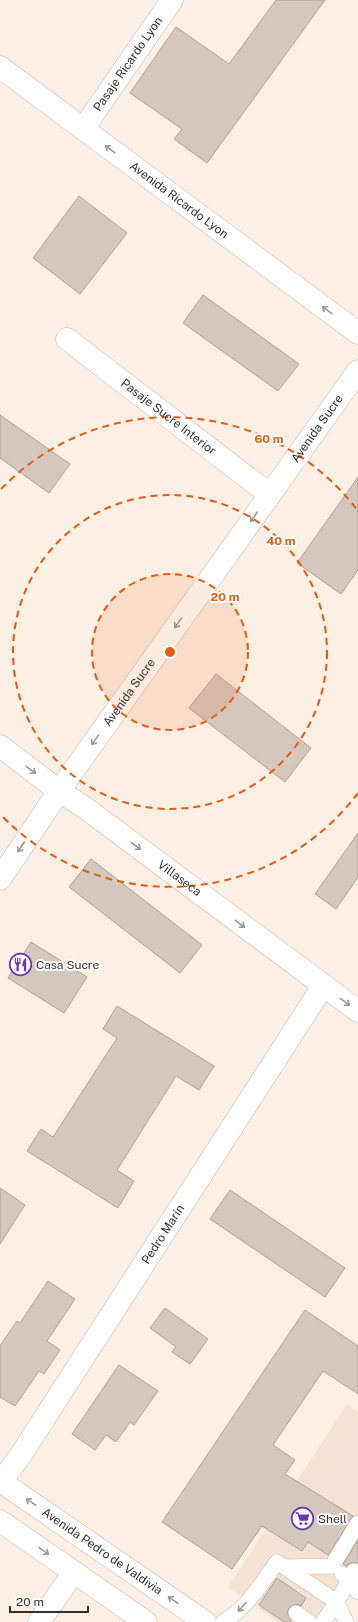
<svg xmlns="http://www.w3.org/2000/svg" width="358" height="1622" viewBox="0 0 358 1622" font-family="'Public Sans',sans-serif">
<style>
.built{fill:#f6e2d3}
.building{fill:#d4c7bd;stroke:#ada096}
.lines{fill:none;stroke-linecap:round;stroke-linejoin:round}
.lane-casing{stroke:#c4b8ae;stroke-width:16}
.street-casing{stroke:#c4b8ae;stroke-width:23}
.secondary-casing{stroke:#c4b8ae;stroke-width:23}
.lane{stroke:#fff;stroke-width:15}
.street{stroke:#fff;stroke-width:22}
.secondary{stroke:#fff;stroke-width:22}
.oneway{stroke:#9a9795}
.ring{fill:none;stroke:#e8590c;stroke-width:2;stroke-dasharray:7 5}
.labels{text-anchor:middle;stroke-width:4;stroke-linejoin:round;paint-order:stroke}
.street-label{font-size:12px;fill:#342f2b;stroke:#fff}
.poi-label{font-size:12px;fill:#342f2b;stroke:#fff;text-anchor:start}
.centre{fill:#e8590c;stroke:#fff;stroke-width:2}
.ring-label{font-size:12px;text-anchor:middle;font-weight:bold;fill:#e8590c;stroke:#fff;stroke-width:4;stroke-linejoin:round;paint-order:stroke}
</style>
<rect width="100%" height="100%" fill="#fcefe4"/>
<polygon class="built" points="347,1404 358,1412 358,1582 332,1622 278,1622 228,1587"/>
<g class="building">
<polygon points="276,0 325,0 207,163 174,139 182,129 130,93 176,27 229,64"/>
<polygon points="79,196 127,233 80,294 33,258"/>
<polygon points="203,295 299,364 278,391 183,323"/>
<polygon points="0,415 70,464 49,493 0,458"/>
<polygon points="358,477 358,570 341,594 297,563"/>
<polygon points="216,674 311,748 285,782 189,708"/>
<polygon points="358,833 358,877 336,909 315,894"/>
<polygon points="91,859 202,945 180,973 69,887"/>
<polygon points="31,942 87,977 64,1013 8,978"/>
<polygon points="117,1006 214,1066 199,1090 176,1076 117,1170 134,1181 118,1208 27,1151 41,1129 53,1137 117,1038 103,1029"/>
<polygon points="0,1188 25,1205 0,1244"/>
<polygon points="230,1190 345,1268 325,1297 210,1219"/>
<polygon points="48,1281 75,1299 47,1341 60,1350 44,1374 39,1371 15,1406 0,1397 0,1346 17,1321 20,1323"/>
<polygon points="165,1308 208,1339 190,1364 172,1352 176,1347 150,1328"/>
<polygon points="305,1310 358,1346 358,1394 323,1371 273,1445 295,1460 285,1474 353,1516 328,1555 308,1542 302,1551 262,1526 232,1569 162,1522"/>
<polygon points="119,1365 158,1391 134,1425 130,1422 116,1442 106,1435 95,1450 72,1434"/>
<polygon points="358,1540 358,1563 353,1562 346,1566 343,1564"/>
<polygon points="277,1578 306,1598 301,1606 296,1604 289,1608 287,1613 291,1620 290,1622 284,1622 259,1605"/>
</g>
<g class="lines">
<defs>
<g id="lane">
<polyline points="285,1567 332,1566 358,1523"/>
<polyline points="342,1574 349,1579 358,1592"/>
<polyline points="296,1613 309,1622"/>
<path d="M 223,1622 C 247,1608 262,1583 277,1562 L 337,1602 L 346,1622"/>
<polyline points="323,1622 337,1602 354,1571"/>
</g>
<g id="street">
<path id="s1" d="M 83,129 L 172,0"/>
<path id="s2" d="M 67,339 L 269,494"/>
<path id="s3" d="M 0,746 L 59,791 L 84,807 L 358,1011"/>
<path id="s4" d="M 1,1482 L 22,1453 L 323,986"/>
<polyline points="39,1622 74,1572"/>
</g>
<g id="secondary">
<path id="s5" d="M 0,67 L 358,333"/>
<path id="s6" d="M 0,879 L 59,791 L 358,371"/>
<path id="s7" d="M 0,1481 L 205,1622"/>
<polyline points="0,1521 146,1622"/>
</g>
</defs>
<use href="#lane" class="lane-casing"/>
<use href="#street" class="street-casing"/>
<use href="#secondary" class="secondary-casing"/>
<use href="#lane" class="lane"/>
<use href="#street" class="street"/>
<use href="#secondary" class="secondary"/>
</g>
<defs><path id="oneway-shaft" d="M-6 0H5M1.5-3L5.5 0L1.5 3" fill="none" stroke-width="1.6" stroke-linecap="round" stroke-linejoin="round"/></defs>
<g class="oneway">
<use href="#oneway-shaft" transform="translate(110 149) rotate(-143)"/>
<use href="#oneway-shaft" transform="translate(327 310) rotate(-143)"/>
<use href="#oneway-shaft" transform="translate(254 517) rotate(125)"/>
<use href="#oneway-shaft" transform="translate(178 623) rotate(125)"/>
<use href="#oneway-shaft" transform="translate(95 740) rotate(125)"/>
<use href="#oneway-shaft" transform="translate(31 770) rotate(37)"/>
<use href="#oneway-shaft" transform="translate(136 846) rotate(37)"/>
<use href="#oneway-shaft" transform="translate(21 847) rotate(123)"/>
<use href="#oneway-shaft" transform="translate(240 924) rotate(37)"/>
<use href="#oneway-shaft" transform="translate(345 1002) rotate(36)"/>
<use href="#oneway-shaft" transform="translate(31 1502) rotate(-146)"/>
<use href="#oneway-shaft" transform="translate(44 1551) rotate(35)"/>
<use href="#oneway-shaft" transform="translate(173 1600) rotate(-145)"/>
<use href="#oneway-shaft" transform="translate(242 1607) rotate(132)"/>
</g>
<circle cx="170" cy="652" r="78" fill="#e8590c" fill-opacity=".12"/>
<g class="ring">
<circle cx="170" cy="652" r="78"/>
<circle cx="170" cy="652" r="157"/>
<path d="M358 793A235 235 0 0 1 1 815M1 489A235 235 0 0 1 358 511"/>
</g>
<defs>
<symbol id="restaurant-ring" viewBox="-11 -11 22 22"><circle r="9.5" fill="#fff" stroke="#6738b0" stroke-width="1.5"/><path d="M-5-6h1v4h1v-4h1v4h1v-4h1v5L-1.5 .5V6h-2V.5L-5-1ZM5-6V6H3V1.5H1.5Q1.5-4 5-6Z" fill="#6738b0"/></symbol>
<symbol id="supermarket-ring" viewBox="-11 -11 22 22"><circle r="9.5" fill="#fff" stroke="#6738b0" stroke-width="1.5"/><path d="M-6-5.5h2.5l.6 2H6L4.5 2H-2.5L-4.4-4H-6ZM-1.5 3.2a1.3 1.3 0 1 0 .1 0ZM3 3.2a1.3 1.3 0 1 0 .1 0Z" fill="#6738b0"/></symbol>
</defs>
<g fill-rule="evenodd">
<use href="#restaurant-ring" x="8" y="952" width="25" height="25"/>
<use href="#supermarket-ring" x="290" y="1506" width="25" height="25"/>
</g>
<g class="labels">
<g class="street-label">
<text dy="4" stroke="none"><textPath href="#s1" startOffset="79">Pasaje Ricardo Lyon</textPath></text>
<text dy="4" stroke="none"><textPath href="#s5" startOffset="223">Avenida Ricardo Lyon</textPath></text>
<text dy="4" stroke="none"><textPath href="#s2" startOffset="128">Pasaje Sucre Interior</textPath></text>
<text dy="4" stroke="none"><textPath href="#s6" startOffset="551">Avenida Sucre</textPath></text>
<text dy="4" stroke="none"><textPath href="#s6" startOffset="227">Avenida Sucre</textPath></text>
<text dy="4" stroke="none"><textPath href="#s3" startOffset="223">Villaseca</textPath></text>
<text dy="4" stroke="none"><textPath href="#s4" startOffset="296">Pedro Marín</textPath></text>
<text dy="4" stroke="none"><textPath href="#s7" startOffset="124">Avenida Pedro de Valdivia</textPath></text>
</g>
<g class="poi-label">
<text x="36" y="969">Casa Sucre</text>
<text x="318" y="1523">Shell</text>
</g>
</g>
<circle cx="170" cy="652" r="6" class="centre"/>
<g class="ring-label">
<text x="269" y="443">60 m</text>
<text x="281" y="545">40 m</text>
<text x="225" y="601">20 m</text>
</g>
<path d="M10 1606v6h78v-6" fill="none" stroke="#342f2b" stroke-width="2"/>
<text x="16" y="1606" font-size="12" fill="#342f2b" stroke="#ffffff" stroke-width="3" paint-order="stroke">20 m</text>
</svg>
